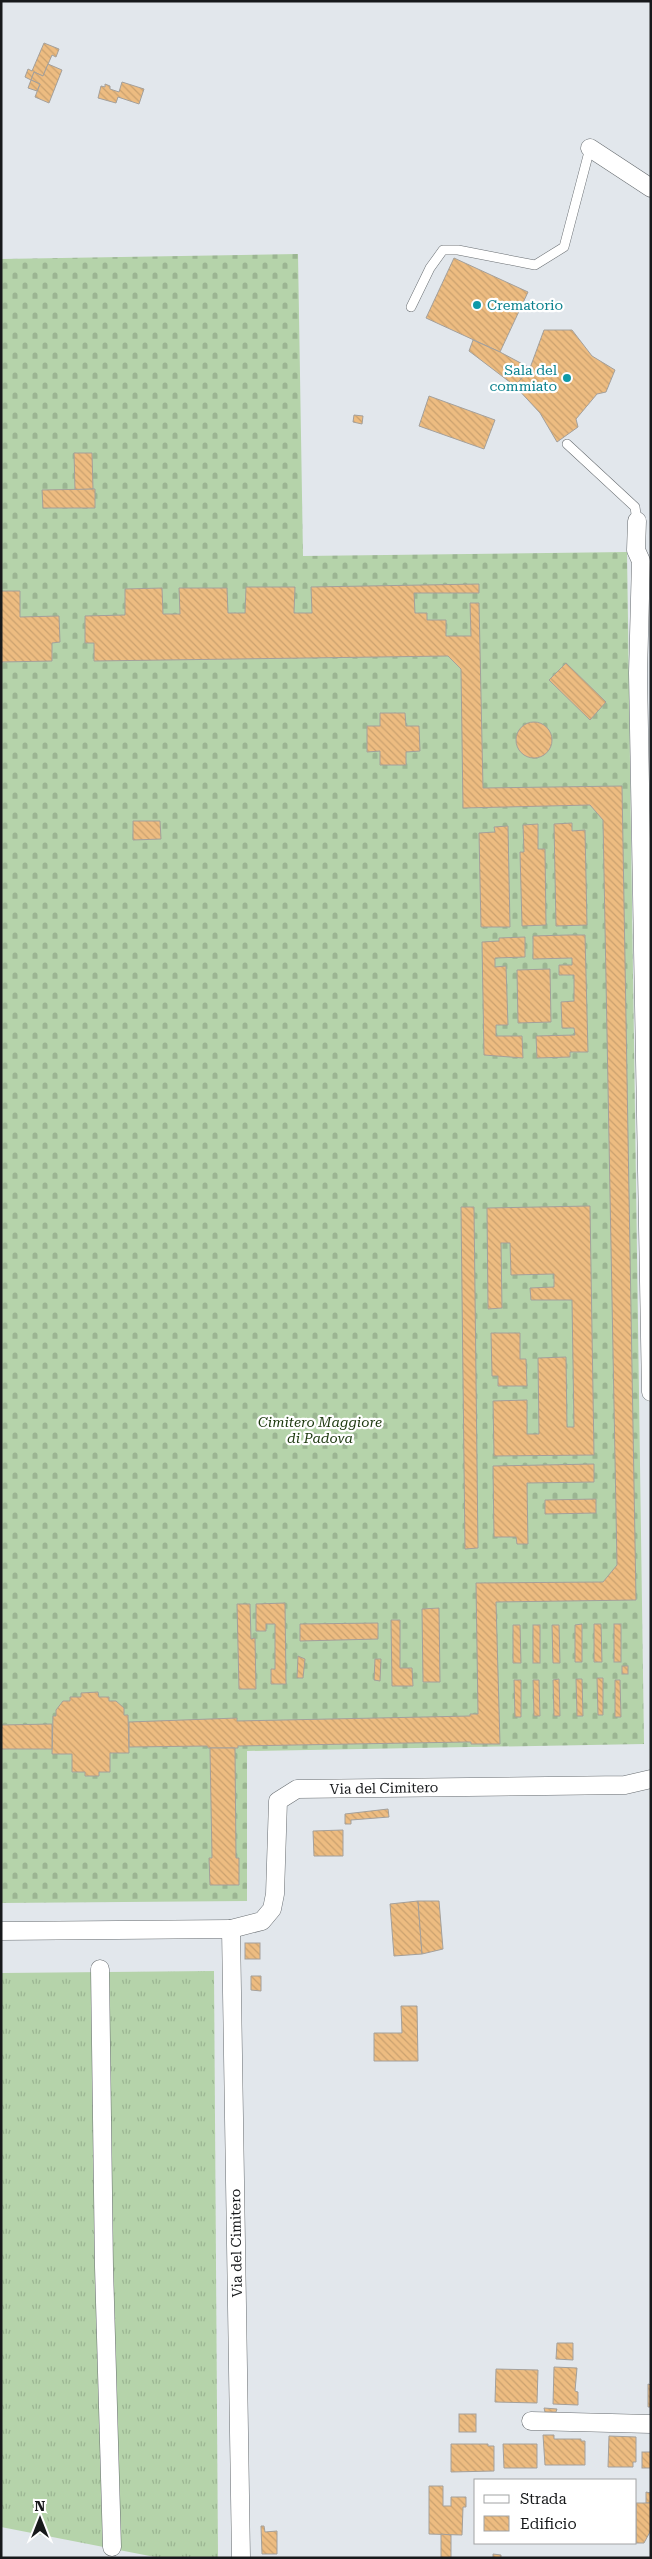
<svg xmlns="http://www.w3.org/2000/svg" width="652" height="2559" viewBox="0 0 652 2559" font-family="'Roboto Serif',serif">
<style>
.grass{fill:url(#grass-tufts)}
.cemetery{fill:url(#cemetery-stones)}
.building{fill:url(#building-back-hatch);stroke:#a4a09b}
.lines{fill:none;stroke-linecap:round;stroke-linejoin:round}
.lane-casing{stroke:#686d71;stroke-width:10}
.street-casing{stroke:#686d71;stroke-width:19}
.lane{stroke:#fff;stroke-width:9}
.street{stroke:#fff;stroke-width:18}
.culture-dot{fill:#0f9aa8;stroke:#fff;stroke-width:2}
.labels{text-anchor:middle;stroke-width:4.5;stroke-linejoin:round;paint-order:stroke}
.culture-label{font-size:14px;fill:#0d838f;stroke:#fff;text-anchor:start}
.park-label{font-size:14px;font-style:italic;fill:#1b370d;stroke:#fff}
.street-label{font-size:14px;fill:#17191b;stroke:#fff}
</style>
<defs>
<pattern id="grass-tufts" width="24" height="20" patternUnits="userSpaceOnUse" patternTransform="scale(1.25)"><rect width="24" height="20" fill="#b5d3aa"/><path d="M3 7l-1-3M5 7V3M7 7l1-3M15 17l-1-3M17 17v-4M19 17l1-3" fill="none" stroke="#9bb592"/></pattern>
<pattern id="cemetery-stones" width="16" height="16" patternUnits="userSpaceOnUse" patternTransform="scale(1.25)"><rect width="16" height="16" fill="#b5d3aa"/><path d="M2 7V4a2 2 0 0 1 4 0v3zM10 15v-3a2 2 0 0 1 4 0v3z" fill="#9bb592"/></pattern>
<pattern id="building-back-hatch" width="6" height="6" patternUnits="userSpaceOnUse" patternTransform="scale(1.25)"><rect width="6" height="6" fill="#edbc81"/><path d="M-1 5l2 2M0 0l6 6M5-1l2 2" fill="none" stroke="#caa16f"/></pattern>
</defs>
<rect width="100%" height="100%" fill="#e2e7ec"/>
<polygon class="grass" points="214,1971 218,2558 160,2558 1,2527 1,1973"/>
<polygon class="cemetery" points="298,254 303,556 627,552 644,1744 247,1751 247,1901 1,1903 1,259"/>
<g class="building">
<polygon points="44,43 59,49 56,57 52,55 43,76 34,72 31,80 25,77 28,69 32,71"/>
<polygon points="48,64 62,70 49,103 35,97 40,84 31,80 34,72 43,76"/>
<polygon points="31,80 40,84 37,91 28,88"/>
<polygon points="122,82 144,89 139,104 118,97 116,103 98,98 101,86 105,87 105,84 110,86 110,89 119,92"/>
<polygon points="454,258 528,292 500,352 426,318"/>
<polygon points="544,330 572,330 592,356 615,370 606,392 597,394 576,419 578,427 557,442 540,413 515,386 530,368"/>
<polygon points="473,340 500,352 530,368 515,386 469,351"/>
<polygon points="429,396 495,420 484,449 419,426"/>
<polygon points="354,415 363,416 362,424 353,422"/>
<polygon points="74,453 92,453 93,489 75,490"/>
<polygon points="95,489 95,508 43,508 42,490"/>
<polygon points="479,584 479,593 414,593 415,613 427,613 427,620 446,620 446,636 471,636 470,603 479,603 483,788 622,786 636,1600 496,1602 500,1744 471,1744 471,1742 466,1742 238,1746 238,1748 208,1748 207,1746 129,1747 129,1722 237,1718 237,1721 470,1716 470,1714 478,1714 476,1583 603,1582 617,1565 603,820 590,805 463,808 461,669 448,656 94,661 94,643 85,643 85,616 125,615 125,589 162,588 163,614 180,614 179,588 227,588 228,613 245,613 246,587 295,587 294,613 312,613 311,587"/>
<polygon points="1,591 20,591 20,617 59,616 60,642 52,643 52,661 1,662"/>
<polygon points="566,663 606,702 590,720 549,680"/>
<polygon points="380,713 405,713 406,726 419,726 420,751 406,752 406,765 380,765 380,751 367,752 367,726 380,726"/>
<circle cx="534" cy="740" r="18"/>
<polygon points="133,821 160,821 161,839 133,840"/>
<polygon points="572,823 572,831 585,830 587,925 556,926 554,824"/>
<polygon points="538,824 538,849 545,849 546,925 522,926 520,852 524,852 523,825"/>
<polygon points="508,826 510,927 481,927 479,833 495,832 494,827"/>
<polygon points="568,935 585,935 588,1052 570,1052 570,1057 537,1058 536,1036 575,1035 574,1028 562,1028 561,1002 574,1001 574,975 559,975 559,965 572,965 572,958 533,959 533,936"/>
<polygon points="525,937 525,957 495,958 495,967 506,966 508,1025 496,1025 496,1036 522,1036 523,1058 484,1055 482,942 499,941 499,938"/>
<polygon points="550,969 551,1022 518,1023 517,970"/>
<polygon points="590,1206 594,1455 494,1456 493,1401 527,1400 527,1434 539,1434 538,1358 566,1357 567,1427 574,1427 572,1300 531,1300 530,1288 554,1287 554,1274 511,1275 510,1243 501,1243 502,1308 488,1309 487,1208"/>
<polygon points="461,1207 474,1207 478,1548 465,1549"/>
<polygon points="491,1333 520,1333 520,1359 526,1359 527,1386 498,1386 498,1376 492,1376"/>
<polygon points="594,1464 594,1482 527,1483 528,1544 517,1544 516,1537 494,1537 493,1466"/>
<polygon points="596,1499 596,1513 545,1514 545,1500"/>
<polygon points="285,1603 286,1684 271,1684 271,1669 275,1669 275,1624 266,1624 266,1631 256,1631 256,1604"/>
<polygon points="237,1604 250,1604 251,1639 255,1638 256,1689 239,1689"/>
<polygon points="439,1608 440,1682 423,1682 422,1609"/>
<polygon points="391,1620 400,1620 400,1668 412,1668 413,1686 392,1686"/>
<polygon points="378,1623 378,1639 300,1641 300,1624"/>
<polygon points="582,1624 582,1662 575,1662 575,1625"/>
<polygon points="594,1624 601,1624 602,1662 594,1662"/>
<rect x="614" y="1624" width="7" height="38"/>
<polygon points="513,1625 520,1625 521,1663 513,1663"/>
<rect x="533" y="1625" width="7" height="38"/>
<polygon points="552,1625 559,1625 560,1663 553,1663"/>
<polygon points="298,1656 305,1659 303,1678 297,1678"/>
<polygon points="375,1659 381,1659 380,1681 374,1680"/>
<rect x="622" y="1666" width="6" height="8"/>
<polygon points="597,1678 603,1678 603,1715 598,1715"/>
<polygon points="559,1679 560,1716 554,1716 553,1680"/>
<polygon points="576,1679 582,1679 583,1716 577,1716"/>
<polygon points="514,1680 521,1680 521,1717 515,1717"/>
<polygon points="533,1680 539,1680 540,1716 534,1716"/>
<polygon points="615,1680 620,1680 621,1717 615,1717"/>
<polygon points="98,1692 99,1697 109,1697 109,1701 116,1701 124,1708 124,1715 128,1715 129,1753 110,1753 110,1772 99,1772 99,1776 85,1776 85,1772 72,1772 72,1754 52,1754 53,1716 56,1716 56,1710 63,1701 70,1701 70,1697 81,1697 81,1693"/>
<polygon points="52,1724 52,1749 1,1749 1,1725"/>
<polygon points="210,1748 235,1748 236,1858 239,1858 239,1885 210,1885 209,1858 212,1858"/>
<polygon points="388,1809 389,1817 351,1820 351,1824 345,1824 345,1814"/>
<polygon points="343,1830 343,1856 314,1856 313,1831"/>
<polygon points="418,1901 422,1954 394,1956 390,1904"/>
<polygon points="418,1901 439,1901 443,1949 422,1954"/>
<rect x="245" y="1943" width="15" height="16"/>
<polygon points="251,1976 261,1976 261,1991 251,1990"/>
<polygon points="401,2006 417,2006 418,2061 374,2061 374,2033 402,2033"/>
<polygon points="557,2343 573,2343 573,2360 556,2359"/>
<polygon points="554,2367 577,2368 575,2391 578,2392 578,2405 553,2404"/>
<polygon points="496,2369 538,2370 537,2403 495,2402"/>
<polygon points="648,2384 651,2385 651,2407 648,2407"/>
<polygon points="544,2408 557,2409 556,2412 545,2412"/>
<rect x="459" y="2414" width="17" height="18"/>
<polygon points="543,2435 554,2435 554,2439 581,2439 581,2441 585,2441 585,2465 545,2465"/>
<polygon points="609,2436 636,2437 636,2462 633,2462 633,2467 608,2467"/>
<polygon points="451,2444 488,2444 488,2446 494,2446 494,2471 451,2472"/>
<polygon points="503,2444 537,2444 537,2468 504,2468"/>
<rect x="642" y="2452" width="9" height="16"/>
<polygon points="429,2486 443,2486 443,2506 451,2506 451,2497 466,2497 466,2507 463,2507 462,2535 429,2534"/>
<polygon points="646,2492 651,2493 651,2503 646,2503"/>
<polygon points="636,2503 651,2503 651,2530 644,2543 624,2543 636,2543"/>
<polygon points="261,2526 264,2526 265,2532 277,2531 277,2554 262,2554"/>
<polygon points="441,2534 451,2535 451,2558 441,2558"/>
<polygon points="493,2554 501,2555 501,2558 493,2558"/>
</g>
<g class="lines">
<defs>
<g id="lane">
<polyline points="411,307 430,268 443,250 458,250 535,265 564,247 590,148"/>
<polyline points="567,444 635,507 637,521"/>
</g>
<g id="street">
<polyline points="590,148 651,188"/>
<polyline points="637,521 636,550 641,561 638,673 651,1392"/>
<polyline points="231,1929 262,1921 272,1909 275,1894 278,1801 297,1789 625,1785 651,1779"/>
<polyline points="1,1931 231,1929 241,2558"/>
<polyline points="100,1969 104,2267 112,2547"/>
<polyline points="531,2421 651,2424"/>
</g>
</defs>
<use href="#lane" class="lane-casing"/>
<use href="#street" class="street-casing"/>
<use href="#lane" class="lane"/>
<use href="#street" class="street"/>
</g>
<g class="culture-dot">
<circle cx="477" cy="305" r="5"/>
<circle cx="567" cy="378" r="5"/>
</g>
<g class="labels">
<g class="culture-label">
<text x="487" y="310">Crematorio</text>
<text x="557" y="375" text-anchor="end">Sala del<tspan x="557" dy="16">commiato</tspan></text>
</g>
<g class="park-label">
<text x="320" y="1427">Cimitero Maggiore<tspan x="320" dy="16">di Padova</tspan></text>
</g>
<g class="street-label">
<text transform="translate(384 1788) rotate(-1)" y="5">Via del Cimitero</text>
<text transform="translate(236 2243) rotate(-91)" y="5">Via del Cimitero</text>
</g>
</g>
<rect width="652" height="2559" fill="none" stroke="#17191b" stroke-width="5"/>
<rect x="474" y="2479" width="162" height="65" fill="#ffffff" stroke="#a2a3a4"/>
<rect x="484" y="2495" width="25" height="8" fill="#ffffff" stroke="#a2a3a4"/>
<text x="520" y="2504" font-size="15" fill="#17191b">Strada</text>
<rect x="484" y="2516" width="25" height="15" fill="url(#building-back-hatch)" stroke="#a2a3a4"/>
<text x="520" y="2529" font-size="15" fill="#17191b">Edificio</text>
<g transform="translate(40 2519)" stroke="#ffffff" stroke-width="4" paint-order="stroke">
<path d="M0-4L9 19L0 12L-9 19Z" fill="#17191b"/>
<text y="-8" font-size="14" font-weight="bold" text-anchor="middle" fill="#17191b">N</text>
</g>
</svg>
